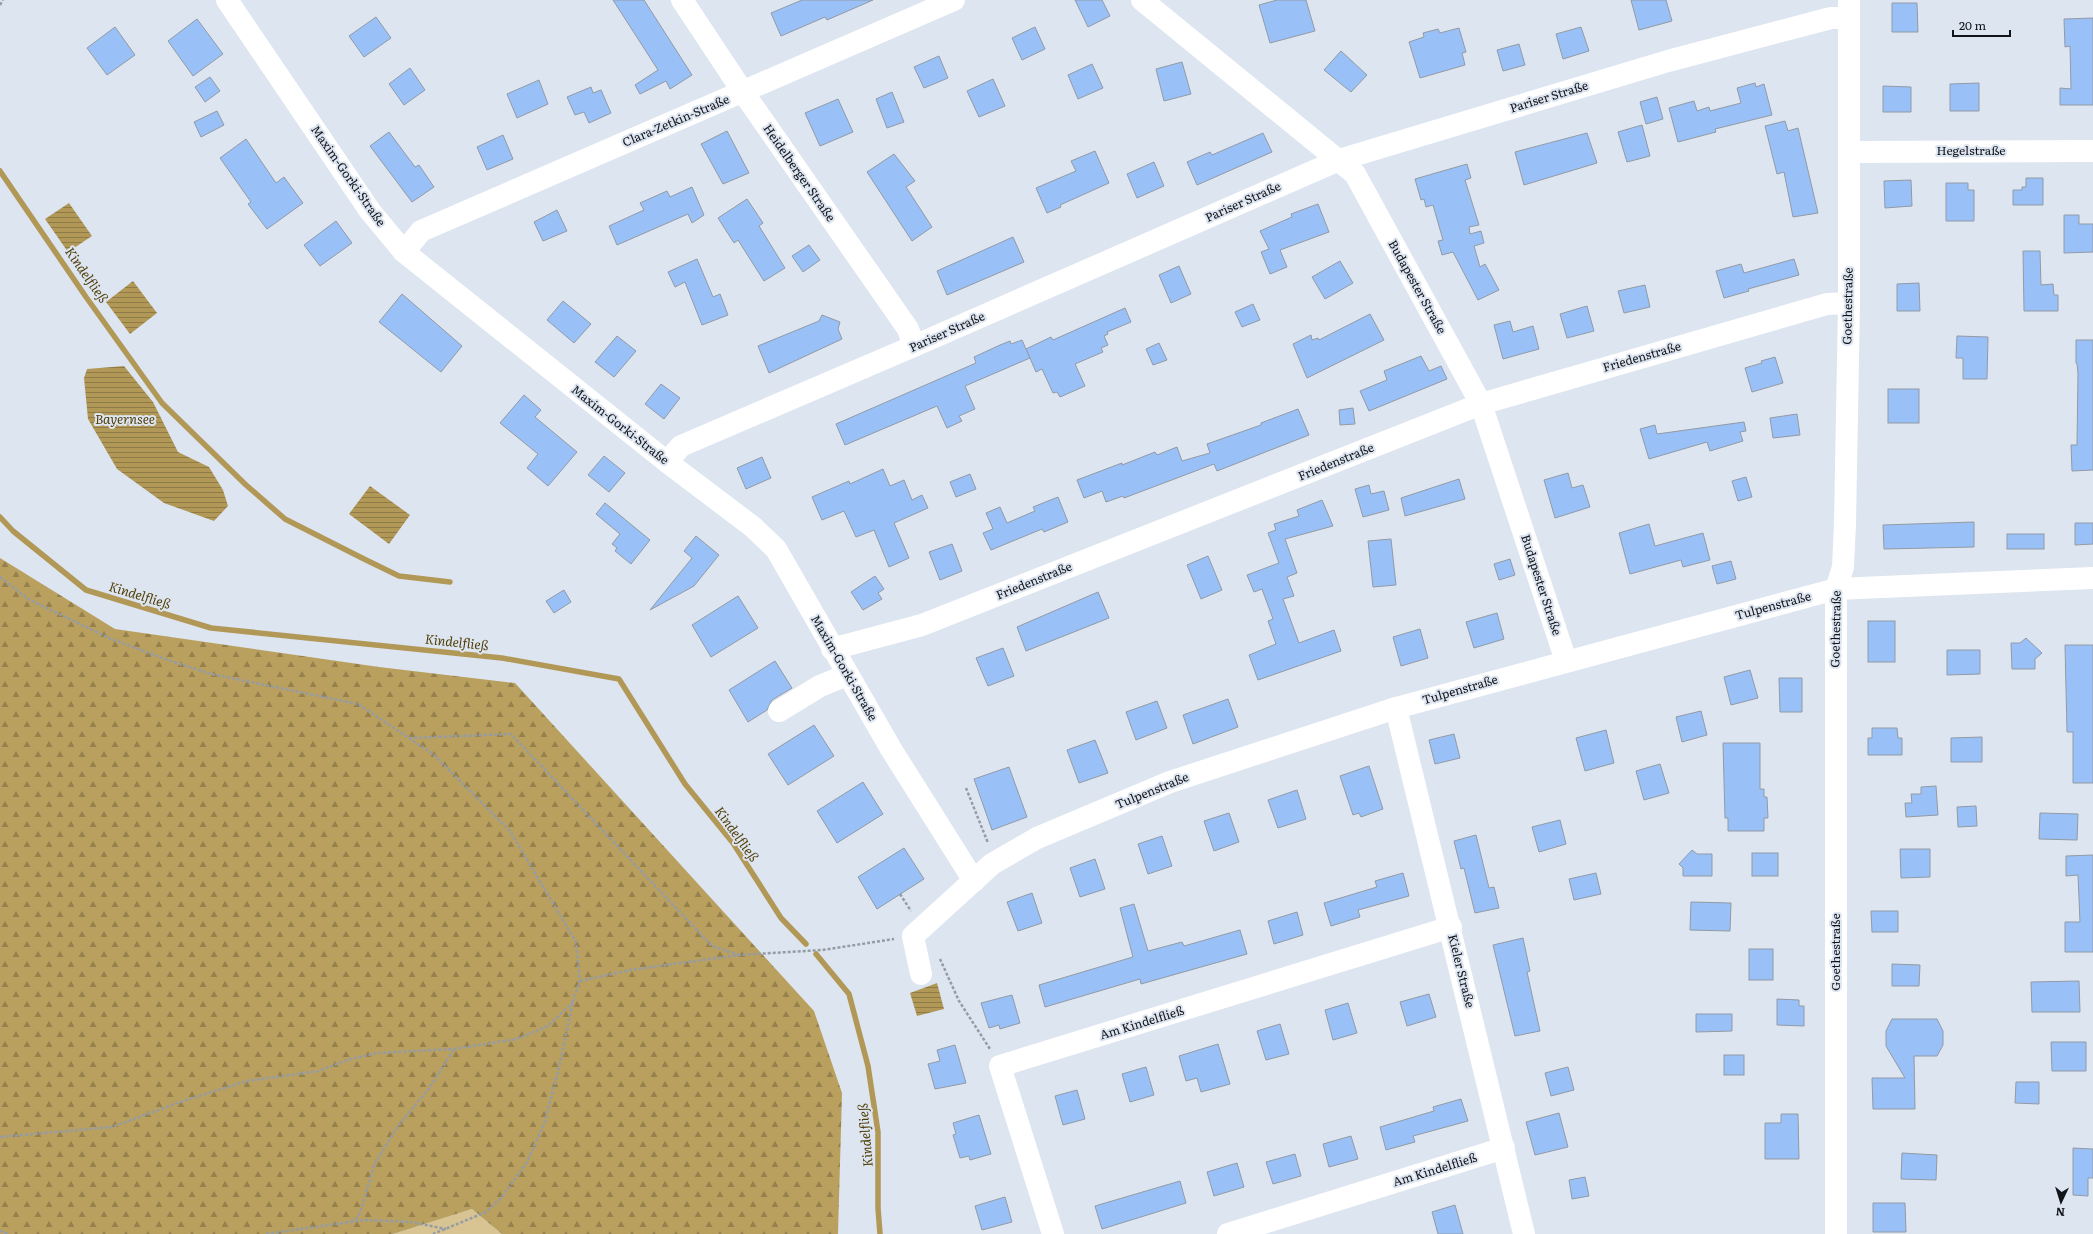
<svg xmlns="http://www.w3.org/2000/svg" width="2093" height="1234" viewBox="0 0 2093 1234" font-family="Literata,serif">
<style>
.green{fill:#d7c492}
.forest{fill:url(#forest-firs)}
.water{fill:url(#water-rules)}
.lines{fill:none;stroke-linecap:round;stroke-linejoin:round}
.stream{stroke:#b29857;stroke-width:5.5}
.building{fill:#99c1f8;stroke:#929aa4}
.path{stroke:#959ca5;stroke-width:2.5;stroke-dasharray:3 2;stroke-linecap:butt}
.minor{stroke:#fff;stroke-width:22}
.labels{text-anchor:middle;stroke-width:4;stroke-linejoin:round;paint-order:stroke}
.street-label{font-size:12px;fill:#111418;stroke:#dde5f1}
.water-label{font-size:13px;font-style:italic;fill:#503e07;stroke:#dde5f1}
</style>
<defs>
<pattern id="forest-firs" width="22" height="20" patternUnits="userSpaceOnUse"><rect width="22" height="20" fill="#baa05e"/><path d="M5 1l3.5 6h-7zM16 11l3.5 6h-7z" fill="#96814d"/></pattern>
<pattern id="water-rules" width="6" height="5" patternUnits="userSpaceOnUse"><rect width="6" height="5" fill="#b29857"/><path d="M0 2.5h6" fill="none" stroke="#8f7b47"/></pattern>
</defs>
<rect width="100%" height="100%" fill="#dde5f1"/>
<polygon class="green" points="472,1209 502,1234 393,1234"/>
<polygon class="forest" points="0,558 115,629 379,667 515,683 814,1011 842,1093 838,1234 502,1234 472,1209 393,1234 0,1234"/>
<g class="water">
<polygon points="69,203 92,236 68,252 45,219"/>
<polygon points="133,281 157,313 130,334 106,302"/>
<polygon points="124,366 153,402 178,452 209,467 223,490 228,506 214,521 164,503 117,469 88,419 84,378 87,369"/>
<polygon points="370,486 410,515 389,544 349,514"/>
<polygon points="937,983 944,1009 917,1016 910,993"/>
</g>
<g class="lines">
<g class="stream">
<polyline points="0,171 86,297 162,403 246,485 285,519 364,559 399,576 450,582"/>
<polyline points="0,517 13,531 86,590 211,628 502,658 619,679 685,784 733,843 781,918 806,944"/>
<polyline points="816,954 849,994 868,1066 878,1132 878,1208 880,1234"/>
</g>
</g>
<g class="building">
<polygon points="613,0 644,0 692,75 670,89 666,81 640,94 635,85 658,70"/>
<polygon points="802,0 873,0 827,20 825,17 781,36 771,13"/>
<polygon points="1075,0 1102,0 1110,16 1088,27"/>
<polygon points="1277,0 1306,0 1315,31 1270,43 1259,5"/>
<polygon points="1631,0 1666,0 1672,21 1639,30"/>
<polygon points="1892,3 1917,3 1918,32 1892,32"/>
<polygon points="376,17 391,38 364,57 349,36"/>
<polygon points="2093,18 2093,105 2060,105 2060,88 2071,89 2070,46 2065,47 2064,19"/>
<polygon points="197,19 223,54 193,76 168,41"/>
<polygon points="115,27 135,55 107,75 87,48"/>
<polygon points="1035,27 1045,49 1022,60 1012,38"/>
<polygon points="1581,27 1589,51 1563,59 1556,34"/>
<polygon points="1459,28 1466,52 1462,53 1465,65 1420,78 1409,42 1424,37 1423,33 1438,29 1440,33"/>
<polygon points="1519,44 1525,65 1503,71 1497,50"/>
<polygon points="1341,51 1367,75 1351,92 1324,70"/>
<polygon points="939,56 948,78 924,88 914,67"/>
<polygon points="1182,62 1191,94 1164,101 1156,69"/>
<polygon points="1092,64 1103,88 1078,99 1068,75"/>
<polygon points="410,68 425,90 404,105 389,84"/>
<polygon points="210,77 220,91 205,102 195,87"/>
<polygon points="993,79 1005,106 979,117 967,91"/>
<polygon points="539,80 548,104 517,118 507,94"/>
<polygon points="1755,83 1756,87 1764,84 1772,115 1715,129 1716,132 1678,142 1669,108 1694,101 1697,111 1709,107 1710,111 1741,103 1737,88"/>
<polygon points="1979,83 1979,111 1950,111 1950,84"/>
<polygon points="1883,86 1911,87 1911,112 1883,112"/>
<polygon points="591,87 593,93 601,90 611,113 589,123 584,112 575,115 567,97"/>
<polygon points="892,92 904,122 887,128 876,99"/>
<polygon points="1657,97 1663,119 1646,124 1640,102"/>
<polygon points="838,99 853,132 820,146 805,113"/>
<polygon points="217,111 224,125 201,137 194,122"/>
<polygon points="1785,121 1788,131 1798,128 1818,213 1793,217 1784,172 1777,174 1765,126"/>
<polygon points="1642,125 1650,156 1627,162 1618,132"/>
<polygon points="727,131 749,173 723,184 701,144"/>
<polygon points="389,132 415,167 419,165 434,187 412,202 370,146"/>
<polygon points="1263,133 1272,152 1197,185 1187,162 1210,152 1212,155"/>
<polygon points="1587,133 1597,163 1524,185 1515,152"/>
<polygon points="503,135 513,159 487,170 477,147"/>
<polygon points="246,139 276,183 284,177 303,203 267,229 248,204 251,202 220,158"/>
<polygon points="1095,151 1109,183 1060,205 1061,207 1047,213 1036,188 1076,171 1071,161"/>
<polygon points="894,154 915,181 906,187 932,227 912,241 867,172"/>
<polygon points="1154,162 1164,186 1137,198 1127,174"/>
<polygon points="1467,164 1471,178 1465,180 1479,225 1469,227 1470,234 1481,231 1484,243 1474,246 1480,267 1485,264 1499,290 1478,300 1453,252 1442,255 1438,241 1443,240 1433,205 1426,207 1424,199 1421,200 1415,179"/>
<polygon points="2026,178 2043,178 2043,205 2013,205 2013,190 2022,190 2022,187 2026,187"/>
<polygon points="1911,180 1912,206 1885,208 1884,181"/>
<polygon points="1946,183 1968,183 1968,190 1974,190 1974,221 1946,221"/>
<polygon points="692,187 704,215 692,223 688,214 617,245 609,226 644,210 640,203 667,191 670,197"/>
<polygon points="747,199 763,223 759,226 785,268 764,281 738,240 734,243 718,218"/>
<polygon points="1318,204 1329,232 1280,250 1287,267 1270,274 1261,252 1269,249 1260,231 1292,217 1291,214"/>
<polygon points="557,210 567,231 543,241 534,222"/>
<polygon points="2064,215 2079,215 2079,224 2093,224 2093,252 2064,253"/>
<polygon points="336,221 352,243 320,266 304,245"/>
<polygon points="1013,237 1024,262 947,295 937,271"/>
<polygon points="809,245 820,260 803,272 792,256"/>
<polygon points="2023,251 2040,251 2041,285 2053,284 2054,295 2058,295 2058,311 2024,311"/>
<polygon points="697,259 713,297 720,294 728,315 702,325 685,282 675,287 668,272"/>
<polygon points="1794,259 1799,275 1748,289 1749,291 1724,298 1716,271 1741,264 1744,273"/>
<polygon points="1340,261 1353,283 1325,299 1312,277"/>
<polygon points="1179,266 1191,294 1171,303 1159,275"/>
<polygon points="1919,283 1920,311 1897,311 1897,284"/>
<polygon points="1645,285 1650,307 1624,313 1618,291"/>
<polygon points="402,294 462,346 441,372 379,322"/>
<polygon points="563,301 591,324 574,343 547,320"/>
<polygon points="1253,304 1260,320 1242,327 1235,312"/>
<polygon points="1587,306 1594,331 1567,338 1560,314"/>
<polygon points="1125,308 1131,322 1107,332 1108,334 1104,336 1108,345 1101,348 1103,352 1075,364 1085,386 1060,397 1057,392 1053,393 1042,369 1036,372 1026,349 1051,337 1053,340"/>
<polygon points="1370,314 1384,340 1307,378 1293,344 1311,335 1312,340 1318,338 1319,340"/>
<polygon points="822,315 840,322 838,329 842,339 769,373 758,346 819,321"/>
<polygon points="1510,321 1513,332 1533,326 1539,349 1503,359 1494,325"/>
<polygon points="617,336 636,351 614,377 595,362"/>
<polygon points="1957,336 1988,337 1987,379 1963,379 1963,358 1956,358"/>
<polygon points="1022,340 1030,358 965,386 975,409 959,416 962,421 947,428 937,406 845,445 836,424 976,363 974,357 1000,345 1010,341 1011,344"/>
<polygon points="2076,340 2093,340 2093,470 2072,471 2071,445 2077,445 2078,373 2077,364 2076,363"/>
<polygon points="1159,343 1167,360 1153,365 1146,349"/>
<polygon points="1421,356 1429,371 1441,366 1447,379 1369,411 1360,391 1387,380 1384,371"/>
<polygon points="1775,357 1783,383 1752,392 1745,368 1762,363 1761,361"/>
<polygon points="661,384 680,398 664,419 645,404"/>
<rect x="1888" y="389" width="31" height="34"/>
<polygon points="524,395 541,410 535,417 577,452 548,486 527,468 538,454 500,423"/>
<polygon points="1353,408 1355,424 1340,425 1339,410"/>
<polygon points="1298,409 1309,435 1217,471 1214,464 1124,498 1123,496 1106,502 1102,491 1084,498 1077,480 1122,463 1122,465 1155,452 1157,455 1177,447 1182,461 1210,453 1207,444 1261,425 1261,423"/>
<polygon points="1797,414 1800,435 1773,438 1770,418"/>
<polygon points="1744,422 1746,431 1740,432 1743,441 1710,451 1707,442 1649,459 1640,429 1655,425 1657,434"/>
<polygon points="604,456 625,473 609,492 588,475"/>
<polygon points="762,457 771,478 746,489 737,468"/>
<polygon points="883,469 890,486 904,480 912,500 922,495 928,508 894,523 909,558 889,567 874,530 856,537 844,511 822,520 812,497 849,481 850,484"/>
<polygon points="1568,473 1572,488 1583,485 1590,507 1555,518 1544,480"/>
<polygon points="970,474 976,489 956,497 950,482"/>
<polygon points="1746,477 1752,497 1738,501 1732,481"/>
<polygon points="1459,479 1465,499 1405,516 1401,498"/>
<polygon points="1369,485 1371,494 1384,491 1389,510 1363,517 1355,489"/>
<polygon points="1058,497 1068,522 1044,532 1042,529 991,550 983,533 993,529 986,513 1000,507 1007,523 1035,511 1033,507"/>
<polygon points="1322,500 1333,526 1285,539 1297,573 1287,577 1294,596 1283,599 1299,643 1334,630 1341,651 1258,680 1249,655 1276,644 1268,621 1273,619 1262,589 1254,592 1247,575 1279,563 1268,533 1276,530 1274,524 1299,516 1297,510"/>
<polygon points="605,503 650,540 631,564 615,551 617,548 612,544 620,534 596,514"/>
<polygon points="1974,522 1974,547 1884,549 1883,525"/>
<polygon points="2075,523 2093,523 2093,544 2075,545"/>
<polygon points="1649,524 1655,546 1703,533 1710,560 1683,567 1681,560 1630,574 1619,533"/>
<rect x="2007" y="534" width="37" height="15"/>
<polygon points="696,536 719,555 694,586 650,610 692,558 684,551"/>
<polygon points="1391,539 1396,585 1373,587 1368,541"/>
<polygon points="952,544 962,571 940,580 929,552"/>
<polygon points="1208,556 1222,590 1201,599 1187,565"/>
<polygon points="1510,559 1515,575 1499,580 1494,564"/>
<polygon points="1731,561 1736,579 1717,584 1712,566"/>
<polygon points="875,576 884,589 878,593 882,599 863,610 851,592"/>
<polygon points="564,590 571,602 554,613 546,601"/>
<polygon points="1098,592 1109,618 1026,651 1017,627"/>
<polygon points="738,596 758,628 711,657 692,625"/>
<polygon points="1497,613 1504,639 1474,648 1466,622"/>
<rect x="1868" y="621" width="27" height="41"/>
<polygon points="1420,629 1428,658 1401,666 1393,637"/>
<polygon points="2026,638 2042,653 2035,659 2035,669 2012,669 2011,643 2020,643"/>
<polygon points="2065,645 2093,645 2093,783 2073,783 2073,732 2067,732"/>
<polygon points="1003,648 1014,676 988,686 976,658"/>
<polygon points="1947,650 1980,650 1980,674 1947,675"/>
<polygon points="775,661 792,688 772,700 767,710 748,722 729,690"/>
<polygon points="1750,670 1758,698 1731,705 1724,677"/>
<polygon points="1779,678 1802,678 1802,712 1780,712"/>
<polygon points="1228,699 1238,727 1193,744 1183,715"/>
<polygon points="1157,701 1167,728 1136,740 1126,712"/>
<polygon points="1701,711 1707,735 1682,742 1676,717"/>
<polygon points="814,725 834,756 788,785 768,754"/>
<polygon points="1872,728 1897,728 1898,738 1902,738 1902,755 1868,755 1868,738 1872,738"/>
<polygon points="1606,730 1614,763 1585,771 1576,738"/>
<polygon points="1454,734 1460,758 1435,764 1429,740"/>
<polygon points="1982,737 1982,762 1951,762 1951,738"/>
<polygon points="1095,740 1108,773 1079,783 1067,750"/>
<polygon points="1723,743 1760,743 1760,789 1764,789 1764,797 1767,797 1768,818 1764,818 1764,831 1728,831 1728,818 1725,818"/>
<polygon points="1660,764 1669,793 1644,800 1636,771"/>
<polygon points="1369,766 1383,809 1361,817 1359,813 1353,815 1340,776"/>
<polygon points="1009,767 1027,817 992,830 974,779"/>
<polygon points="863,782 883,814 837,843 817,811"/>
<polygon points="1936,786 1938,815 1906,817 1905,803 1912,803 1911,794 1921,794 1921,787"/>
<polygon points="1297,790 1306,819 1278,828 1268,800"/>
<polygon points="1976,806 1977,826 1958,827 1957,807"/>
<polygon points="1229,813 1239,842 1214,851 1204,821"/>
<polygon points="2040,813 2078,814 2077,840 2039,839"/>
<polygon points="1560,820 1566,844 1539,852 1532,827"/>
<polygon points="1476,835 1489,888 1494,887 1499,908 1475,913 1464,868 1461,869 1454,841"/>
<polygon points="1162,836 1172,866 1148,874 1138,844"/>
<polygon points="904,848 924,879 877,909 858,877"/>
<polygon points="1900,849 1930,849 1930,877 1901,878"/>
<polygon points="1692,850 1697,854 1712,854 1712,876 1683,876 1683,868 1679,864"/>
<rect x="1752" y="853" width="26" height="23"/>
<polygon points="2093,855 2093,952 2065,952 2065,922 2080,922 2078,875 2066,876 2066,856"/>
<polygon points="1095,859 1105,889 1080,897 1070,868"/>
<polygon points="1403,873 1409,896 1358,910 1360,917 1331,926 1324,903 1377,887 1375,881"/>
<polygon points="1596,873 1601,894 1574,900 1569,879"/>
<polygon points="1032,893 1042,923 1018,931 1007,902"/>
<polygon points="1691,902 1731,903 1730,931 1690,930"/>
<polygon points="1134,904 1148,951 1182,942 1184,946 1240,930 1247,954 1141,984 1140,979 1045,1007 1039,985 1133,957 1120,908"/>
<polygon points="1871,911 1898,911 1898,932 1872,932"/>
<polygon points="1297,912 1303,935 1274,944 1268,921"/>
<polygon points="1523,938 1530,971 1527,972 1540,1031 1515,1036 1493,945"/>
<rect x="1749" y="949" width="24" height="31"/>
<polygon points="1892,964 1920,965 1919,986 1892,986"/>
<polygon points="2079,981 2080,1012 2032,1012 2031,982"/>
<polygon points="1429,994 1436,1017 1407,1026 1400,1002"/>
<polygon points="1012,995 1020,1023 1000,1029 999,1025 989,1028 981,1003"/>
<polygon points="1777,999 1799,1000 1799,1006 1804,1006 1804,1026 1777,1025"/>
<polygon points="1348,1003 1357,1033 1333,1040 1325,1010"/>
<polygon points="1696,1014 1732,1014 1732,1031 1696,1032"/>
<polygon points="1892,1019 1937,1019 1943,1031 1943,1045 1937,1056 1914,1056 1915,1109 1873,1109 1872,1078 1905,1078 1886,1046 1886,1031"/>
<polygon points="1280,1024 1289,1054 1266,1060 1257,1031"/>
<polygon points="2051,1042 2086,1042 2086,1071 2052,1071"/>
<polygon points="1218,1044 1230,1084 1201,1092 1197,1078 1186,1081 1179,1056"/>
<polygon points="955,1045 966,1083 935,1089 928,1064 940,1061 937,1050"/>
<rect x="1724" y="1055" width="20" height="20"/>
<polygon points="1146,1067 1154,1095 1130,1102 1122,1074"/>
<polygon points="1568,1067 1574,1090 1551,1096 1545,1073"/>
<polygon points="2016,1082 2039,1082 2039,1104 2015,1103"/>
<polygon points="1077,1090 1085,1119 1063,1125 1055,1096"/>
<polygon points="1461,1099 1468,1121 1413,1136 1415,1142 1386,1150 1380,1127 1434,1111 1433,1107"/>
<polygon points="1559,1113 1568,1147 1535,1155 1526,1122"/>
<polygon points="1781,1114 1798,1114 1799,1159 1765,1159 1765,1123 1781,1123"/>
<polygon points="979,1115 991,1154 970,1160 969,1156 960,1158 953,1135 956,1134 953,1123"/>
<polygon points="1351,1136 1358,1159 1329,1167 1323,1144"/>
<polygon points="2073,1148 2093,1149 2093,1178 2088,1178 2088,1196 2073,1195"/>
<polygon points="1902,1153 1937,1155 1936,1180 1901,1179"/>
<polygon points="1295,1154 1301,1176 1273,1184 1266,1162"/>
<polygon points="1237,1163 1244,1187 1214,1196 1207,1172"/>
<polygon points="1585,1177 1589,1196 1572,1199 1569,1180"/>
<polygon points="1180,1181 1186,1203 1102,1229 1095,1206"/>
<polygon points="1005,1197 1012,1222 982,1230 975,1206"/>
<polygon points="1873,1203 1905,1203 1906,1232 1873,1232"/>
<polygon points="1455,1205 1463,1234 1438,1234 1432,1212"/>
</g>
<g class="lines">
<g class="path">
<polyline points="0,5 3,0"/>
<polyline points="0,577 28,599 109,638 168,660 211,674 358,704 433,754 510,831 576,942 580,981 573,1001 558,1072 544,1124 527,1162 502,1197 486,1212 433,1234"/>
<polyline points="409,738 511,734 712,946 739,955"/>
<polyline points="966,788 988,843"/>
<polyline points="900,894 911,911"/>
<polyline points="940,959 959,1001 990,1049"/>
<polyline points="580,981 630,970 739,955 822,950 894,939"/>
<polyline points="0,1137 112,1127 180,1102 247,1081 319,1071 347,1060 377,1053 454,1049 517,1039 548,1026 573,1002"/>
<polyline points="351,1222 359,1216 375,1163 398,1126 430,1087 454,1049"/>
<polyline points="0,1231 9,1234"/>
<polyline points="266,1234 364,1220 411,1222 446,1229"/>
</g>
<g class="minor">
<polyline points="227,0 370,211 404,252 667,462 753,527 776,549 891,749 974,881"/>
<polyline points="682,0 743,92 908,329 914,346"/>
<polyline points="1142,0 1355,174 1481,404 1566,661"/>
<polyline points="1850,152 2093,151"/>
<polyline points="404,252 421,231 954,0"/>
<polyline points="667,462 681,446 914,346 1339,160 1668,61 1831,18 1849,18"/>
<polyline points="832,649 922,625 1481,404 1827,304 1849,303"/>
<polyline points="1396,708 1524,1234"/>
<polyline points="779,711 820,686 847,675"/>
<polyline points="921,974 913,936 992,864 1037,838 1170,782 1396,708 1836,589 2093,578"/>
<polyline points="1053,1234 1000,1066 1451,927"/>
<polyline points="1228,1234 1504,1148"/>
<polyline points="1836,1234 1836,589 1843,567 1845,523 1849,303 1849,0"/>
</g>
</g>
<g class="labels">
<g class="street-label">
<text transform="translate(1549 97) rotate(-17)" y="4">Pariser Straße</text>
<text transform="translate(676 121) rotate(-23)" y="4">Clara-Zetkin-Straße</text>
<text x="1971" y="155">Hegelstraße</text>
<text transform="translate(799 173) rotate(55)" y="4">Heidelberger Straße</text>
<text transform="translate(348 176) rotate(55)" y="4">Maxim-Gorki-Straße</text>
<text transform="translate(1243 202) rotate(-24)" y="4">Pariser Straße</text>
<text transform="translate(1417 287) rotate(61)" y="4">Budapester Straße</text>
<text transform="translate(1848 306) rotate(-89)" y="4">Goethestraße</text>
<text transform="translate(947 332) rotate(-24)" y="4">Pariser Straße</text>
<text transform="translate(1642 357) rotate(-16)" y="4">Friedenstraße</text>
<text transform="translate(620 425) rotate(38)" y="4">Maxim-Gorki-Straße</text>
<text transform="translate(1336 462) rotate(-22)" y="4">Friedenstraße</text>
<text transform="translate(1034 581) rotate(-22)" y="4">Friedenstraße</text>
<text transform="translate(1541 585) rotate(72)" y="4">Budapester Straße</text>
<text transform="translate(1773 606) rotate(-15)" y="4">Tulpenstraße</text>
<text transform="translate(1836 629) rotate(-89)" y="4">Goethestraße</text>
<text transform="translate(844 668) rotate(60)" y="4">Maxim-Gorki-Straße</text>
<text transform="translate(1460 690) rotate(-16)" y="4">Tulpenstraße</text>
<text transform="translate(1152 791) rotate(-22)" y="4">Tulpenstraße</text>
<text transform="translate(1836 952) rotate(-90)" y="4">Goethestraße</text>
<text transform="translate(1461 971) rotate(76)" y="4">Kieler Straße</text>
<text transform="translate(1142 1023) rotate(-17)" y="4">Am Kindelfließ</text>
<text transform="translate(1435 1170) rotate(-17)" y="4">Am Kindelfließ</text>
</g>
<g class="water-label">
<text transform="translate(87 275) rotate(55)" y="5">Kindelfließ</text>
<text x="125" y="424">Bayernsee</text>
<text transform="translate(140 595) rotate(17)" y="5">Kindelfließ</text>
<text transform="translate(457 642) rotate(6)" y="5">Kindelfließ</text>
<text transform="translate(737 834) rotate(54)" y="5">Kindelfließ</text>
<text transform="translate(865 1135) rotate(-95)" y="5">Kindelfließ</text>
</g>
</g>
<g transform="translate(2061 1202) rotate(184)" stroke="#dde5f1" stroke-width="3" paint-order="stroke">
<path d="M0-3L7 15L0 10L-7 15Z" fill="#111418"/>
<text y="-6" font-size="11" font-weight="bold" text-anchor="middle" fill="#111418">N</text>
</g>
<path d="M1953 30v6h57v-6" fill="none" stroke="#111418" stroke-width="2"/>
<text x="1959" y="30" font-size="12" fill="#111418" stroke="#dde5f1" stroke-width="3" paint-order="stroke">20 m</text>
</svg>
